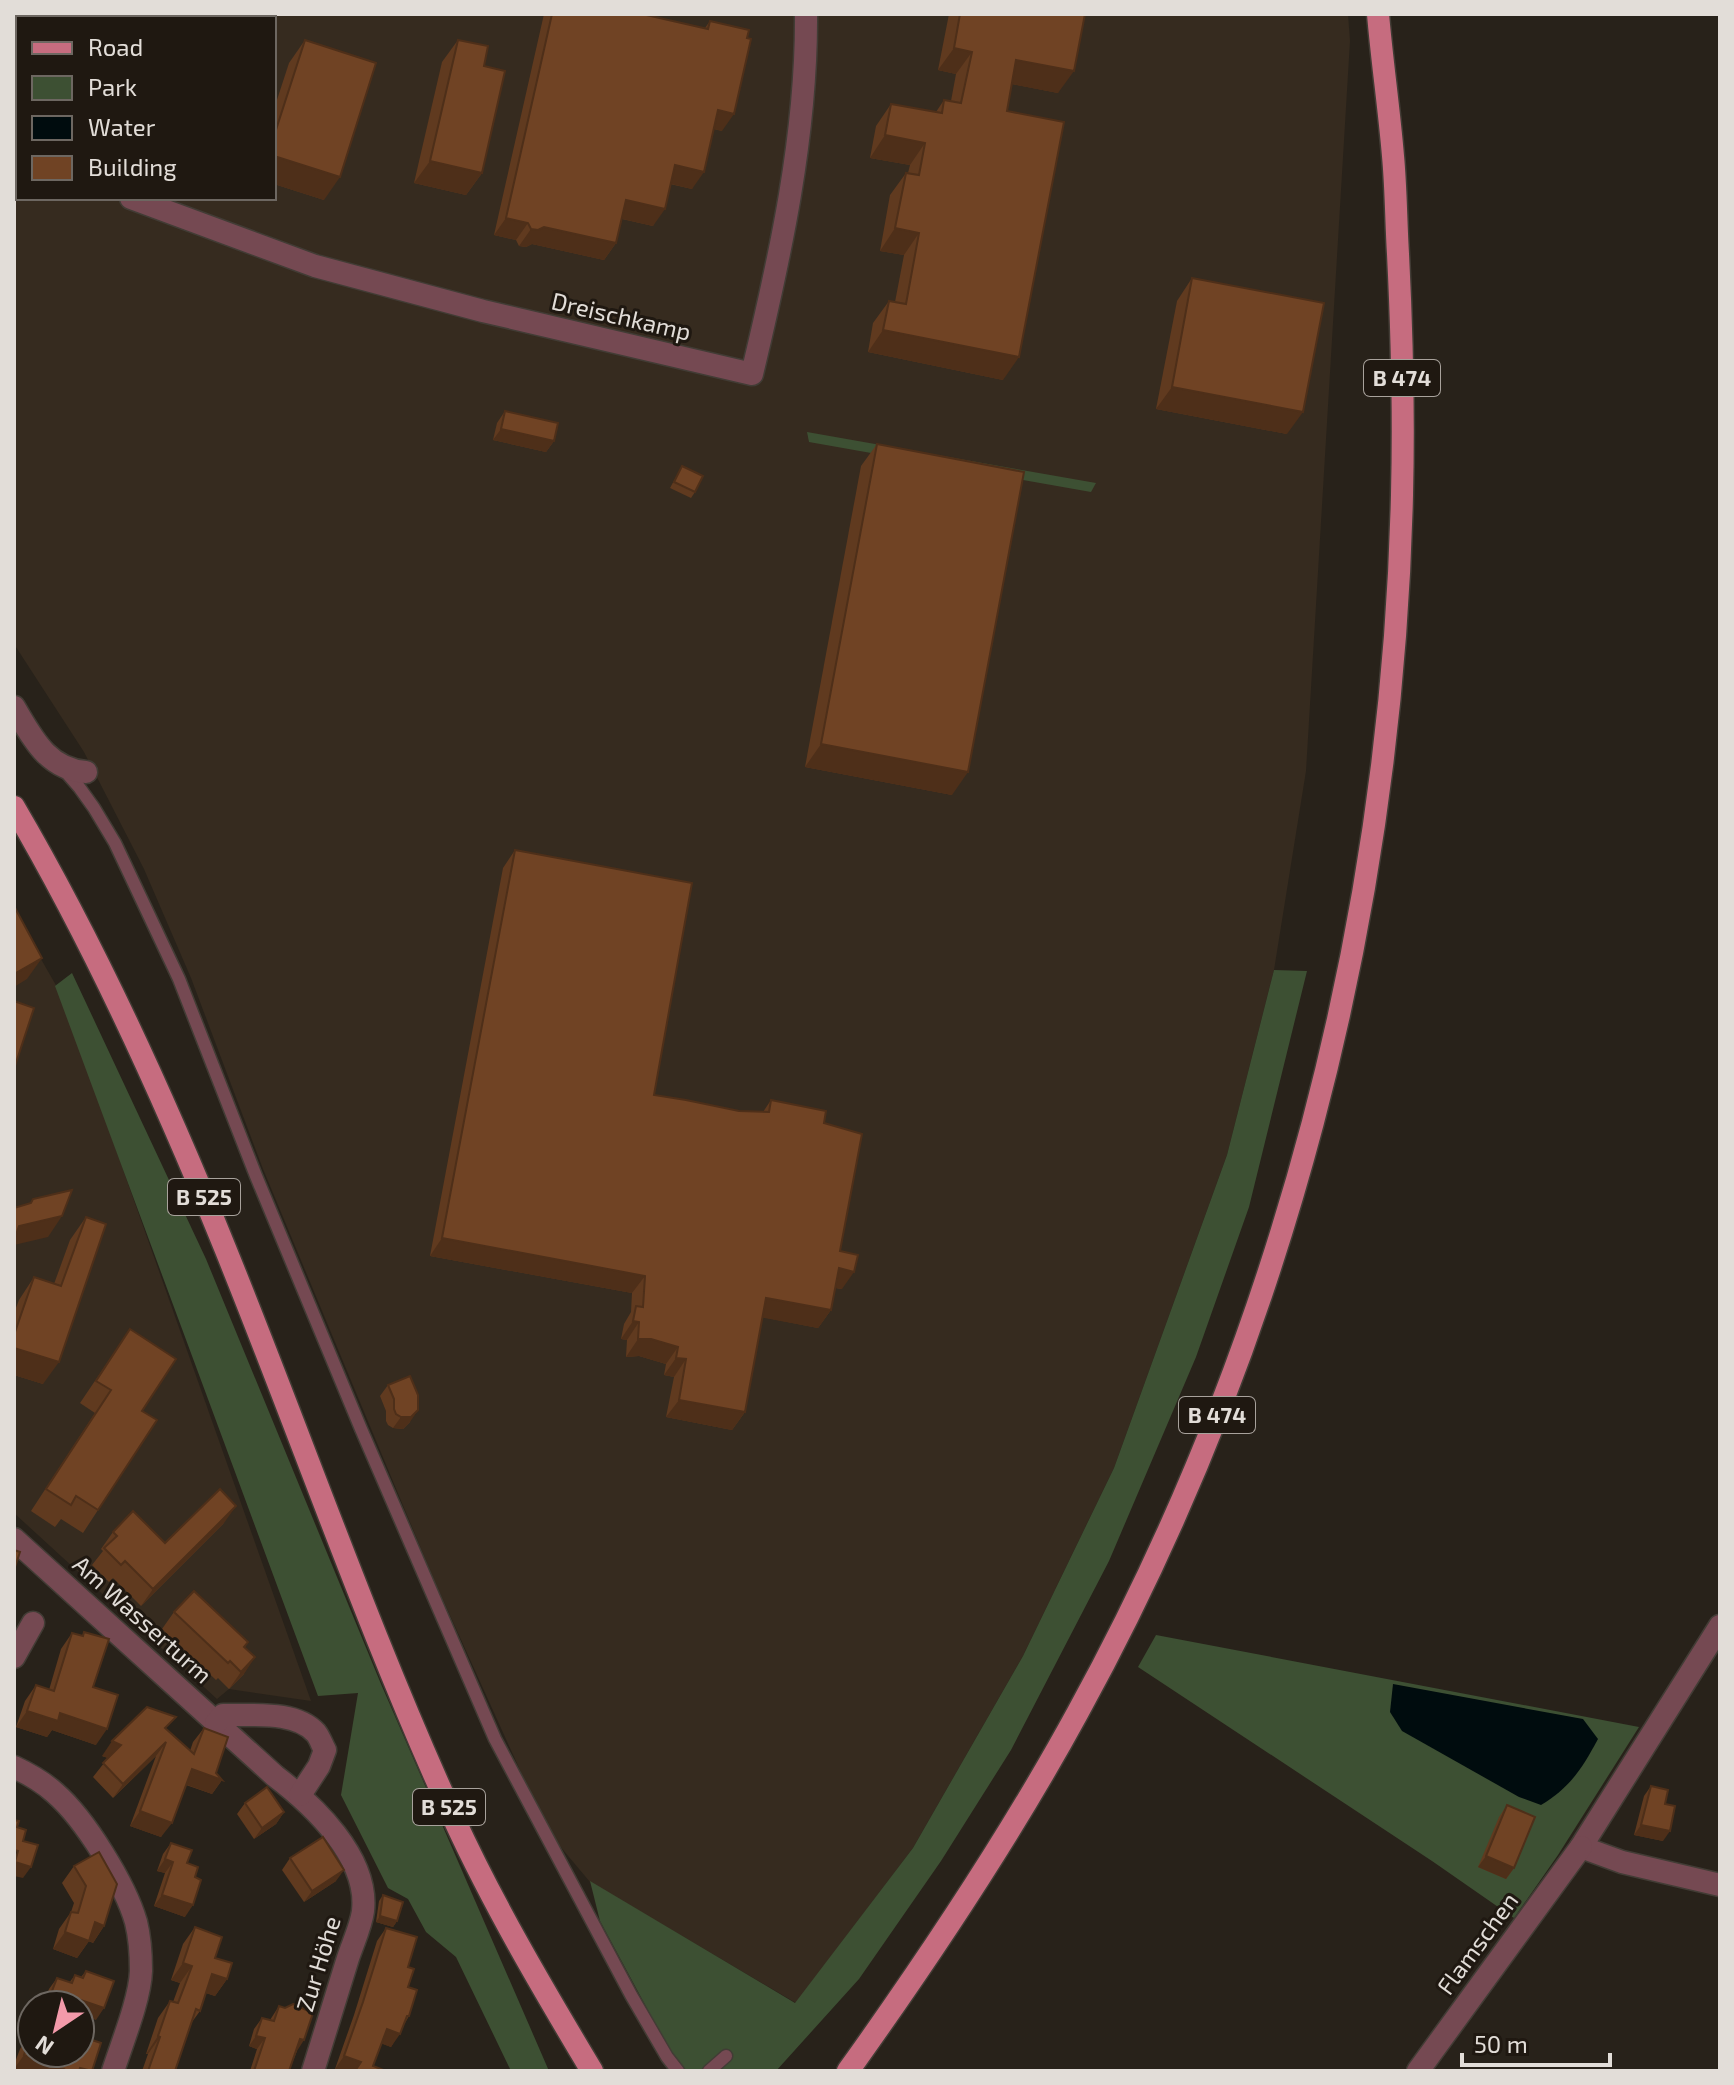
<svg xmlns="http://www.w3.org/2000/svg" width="1734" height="2085" viewBox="0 0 1734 2085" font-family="'Exo 2',sans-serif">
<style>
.built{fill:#362b1f;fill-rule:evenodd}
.green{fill:#3d5033}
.water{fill:#000c0e}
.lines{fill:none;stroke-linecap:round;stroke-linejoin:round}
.service-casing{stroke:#423c35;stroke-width:15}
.minor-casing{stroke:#423c35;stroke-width:25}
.primary-casing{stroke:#423c35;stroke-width:25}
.service{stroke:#754952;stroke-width:12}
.minor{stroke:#754952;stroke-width:22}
.primary{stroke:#c66c7f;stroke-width:22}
.wall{fill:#603a1f}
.shaded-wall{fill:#4e2f19}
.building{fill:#704324;stroke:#4e2f19;stroke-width:2}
.labels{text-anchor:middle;stroke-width:6;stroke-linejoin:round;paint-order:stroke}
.shield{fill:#1f1811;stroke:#a8a29c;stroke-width:2}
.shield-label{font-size:22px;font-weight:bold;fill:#e2ddd8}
.street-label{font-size:24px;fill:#e2ddd8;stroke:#1f1811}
</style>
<rect width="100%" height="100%" fill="#28221a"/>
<g class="built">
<path d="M 14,14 L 1348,14 L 1350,41 L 1306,771 L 1274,970 L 1227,1155 L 1114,1468 L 1023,1656 L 913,1848 L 796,2003 L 590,1882 L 548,1832 L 434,1580 L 263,1169 L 191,978 L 144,869 L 84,752 L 14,644 ZM 18,18 L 274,18 L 274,198 L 18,198 Z"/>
<polygon points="14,912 61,994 311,1701 229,1689 217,1699 14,1513"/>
</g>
<g class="green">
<polygon points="807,432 1096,483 1091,492 809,442"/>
<polygon points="1274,970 1307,971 1249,1207 1196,1357 1109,1561 1011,1750 941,1861 859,1979 776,2071 684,2071 672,2055 600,1921 590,1881 795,2003 913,1848 1023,1656 1114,1468 1227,1155"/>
<polygon points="72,973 206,1259 381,1684 549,2071 511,2071 456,1957 426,1932 408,1899 388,1888 341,1795 358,1693 318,1696 55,986"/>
<polygon points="1156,1635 1639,1727 1558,1855 1514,1918 1432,1861 1138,1667"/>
</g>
<path class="water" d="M 1393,1684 L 1583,1719 L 1598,1739 C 1583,1767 1570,1788 1541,1805 L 1519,1797 L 1402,1731 L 1390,1712 Z"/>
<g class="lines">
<defs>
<g id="service">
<polyline points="65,771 79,787 94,808 115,843 179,979 256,1176 361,1429 495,1739 631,1995 667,2057 678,2071"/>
<polyline points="709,2071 726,2056"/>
</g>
<g id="minor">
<polyline points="14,154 18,155"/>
<path d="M 131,198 L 315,266 L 483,311 L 752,374 C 780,257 807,135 806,14"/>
<path d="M 14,707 C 32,737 47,769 86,772"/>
<path d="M 14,1539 L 275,1776 C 313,1805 369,1857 363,1911 C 361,1926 353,1943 348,1958 C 336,1996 325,2033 313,2071"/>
<polyline points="1720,1626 1581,1847 1622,1862 1720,1885"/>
<polyline points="14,1657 33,1623"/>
<path d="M 216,1723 L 223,1715 C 252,1716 295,1710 316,1733 C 320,1738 322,1745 325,1750 L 319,1766 L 300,1795"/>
<path d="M 14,1767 C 29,1774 43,1782 55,1793 C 85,1819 125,1884 136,1922 C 140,1938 141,1954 141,1971 C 140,1999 122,2043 113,2071"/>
<polyline points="1418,2071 1581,1847"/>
</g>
<g id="primary">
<path d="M 14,807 C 96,947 164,1097 225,1248 C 302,1438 369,1633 454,1819 C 494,1906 543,1989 592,2071"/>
<path d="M 848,2071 C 931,1955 1010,1837 1078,1712 C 1282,1341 1392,918 1402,495 C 1404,415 1402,334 1398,254 C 1396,221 1396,188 1393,156 C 1389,108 1382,61 1378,14"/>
</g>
</defs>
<use href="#service" class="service-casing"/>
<use href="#minor" class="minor-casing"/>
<use href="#primary" class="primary-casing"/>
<use href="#service" class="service"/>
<use href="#minor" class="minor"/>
<use href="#primary" class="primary"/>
</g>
<g class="wall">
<polygon points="14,14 84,14 18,18 18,84 14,83"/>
<polygon points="107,14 157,14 156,18 104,18"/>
<polygon points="225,14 274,14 273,18 224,18"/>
<polygon points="544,14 642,14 705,28 710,21 722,131 714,129 692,189 670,184 653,226 622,219 616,243 604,260 532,244 526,247 519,246 516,240 494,235"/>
<polygon points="949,14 1085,14 1058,93 1012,84 1007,111 1003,380 868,352 873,323 889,301 895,302 904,255 880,251 890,195 906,173 908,173 910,165 870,158 876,126 891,104 936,112 944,100 951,101 956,74 938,70"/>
<polygon points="305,40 324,200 274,184 274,109 289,63"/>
<polygon points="458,40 484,66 482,173 466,195 414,183 442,62"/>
<polygon points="1192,278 1287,434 1156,409 1177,301"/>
<polygon points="505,411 554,441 546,452 493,440 497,423"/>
<polygon points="877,444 952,795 805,767 861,466"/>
<polygon points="682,466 695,492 691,498 670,488"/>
<polygon points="515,850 654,1095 739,1111 763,1112 771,1100 824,1123 840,1251 842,1289 835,1288 831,1310 818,1328 762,1317 745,1412 732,1430 666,1417 674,1377 664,1375 666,1364 639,1356 626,1357 627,1340 621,1339 624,1324 631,1312 632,1293 430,1256 503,868"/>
<polygon points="86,1217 43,1384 14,1375 14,1313 19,1300 34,1277 54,1284 70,1240"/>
<polygon points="130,1329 142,1411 98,1510 83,1533 61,1519 55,1527 31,1511 95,1413 80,1403"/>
<polygon points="388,1385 410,1422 403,1429 393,1428 388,1425 386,1421 386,1411 380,1396"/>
<polygon points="224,1523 141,1606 113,1578 109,1582 92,1565 103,1551 101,1549 113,1532 165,1543"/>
<polygon points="174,1612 248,1642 245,1647 244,1674 229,1689 218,1678 216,1680 162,1629"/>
<polygon points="84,1632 93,1687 96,1745 52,1730 47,1737 16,1727 25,1701 36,1685 49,1690 61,1649 72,1633 82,1636"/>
<polygon points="204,1728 216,1773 222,1780 212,1794 186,1785 161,1837 130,1826 156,1756 113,1798 93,1777 108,1758 102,1756 167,1730 190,1751 193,1742"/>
<polygon points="1651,1786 1665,1804 1663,1841 1634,1835 1644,1796"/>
<polygon points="245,1803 284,1812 276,1824 254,1839 237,1814"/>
<polygon points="1507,1805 1514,1868 1506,1879 1478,1867 1499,1817"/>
<polygon points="171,1843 187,1863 185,1917 154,1906 165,1873 157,1871 163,1854"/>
<polygon points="99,1852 104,1926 93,1943 89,1941 77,1958 53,1949 59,1929 71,1912 74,1903 62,1883 74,1866"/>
<polygon points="290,1858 336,1881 304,1902 282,1870"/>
<polygon points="383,1895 397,1921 393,1927 376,1922 379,1901"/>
<polygon points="195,1927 215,1958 227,1979 215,1996 206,1993 200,2011 192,2022 175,2071 142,2071 148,2054 146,2054 158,2018 170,2001 173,2002 180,1983 171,1980 183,1944"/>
<polygon points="386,1928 408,1967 409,2016 391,2047 381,2043 373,2066 386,2071 340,2071 335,2069 354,2015 377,1941"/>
<polygon points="86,1971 96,2020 80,2005 43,2005 49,1989 57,1978 69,1983 75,1975 81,1977"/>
<polygon points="279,2006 297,2051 289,2071 250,2071 257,2049 249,2046 254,2029 262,2018 270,2020"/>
<polygon points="32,2032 92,2071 14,2071 14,2065 20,2049"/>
</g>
<g class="shaded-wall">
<polygon points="954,48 972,52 956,74 938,70"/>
<polygon points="14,56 18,57 18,84 14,83"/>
<polygon points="1016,60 1074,71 1058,93 1001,82"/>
<polygon points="718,110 734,114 722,131 706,127"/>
<polygon points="885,135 925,143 910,165 870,158"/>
<polygon points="274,156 340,177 324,200 274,184"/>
<polygon points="430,161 482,173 466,195 414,183"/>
<polygon points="675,165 704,172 692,189 663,182"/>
<polygon points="626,200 665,209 653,226 614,217"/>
<polygon points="506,218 528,223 516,240 494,235"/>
<polygon points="544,227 616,243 604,260 532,244 526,247 519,246 531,229"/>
<polygon points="895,228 919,233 904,255 880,251"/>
<polygon points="883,330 1019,357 1003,380 868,352"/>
<polygon points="1172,387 1303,412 1287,434 1156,409"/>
<polygon points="501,429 554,441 546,452 493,440"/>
<polygon points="821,744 968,772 952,795 805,767"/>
<polygon points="42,958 27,979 14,987 14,974"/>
<polygon points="62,1216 48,1237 14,1245 14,1233 19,1226"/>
<polygon points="442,1238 645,1276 632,1293 430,1256"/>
<polygon points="839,1268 854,1272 842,1289 826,1286"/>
<polygon points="766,1298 831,1310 818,1328 754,1316"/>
<polygon points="633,1321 639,1322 627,1340 621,1339"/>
<polygon points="638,1339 651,1339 678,1347 666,1364 639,1356 626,1357"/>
<polygon points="14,1348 59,1362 43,1384 14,1375"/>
<polygon points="676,1358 686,1359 674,1377 664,1375"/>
<polygon points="679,1400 745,1412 732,1430 666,1417"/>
<polygon points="418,1410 410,1422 403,1429 393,1428 401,1417"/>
<polygon points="236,1506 224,1523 141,1606 153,1589"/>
<polygon points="255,1657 244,1674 229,1689 241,1672"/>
<polygon points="27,1711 60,1713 107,1729 96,1745 52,1730 47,1737 16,1727"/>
<polygon points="112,1741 121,1745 111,1759 102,1756"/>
<polygon points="166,1742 156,1756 113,1798 123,1784"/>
<polygon points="192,1769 222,1780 212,1794 182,1783"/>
<polygon points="140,1811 172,1823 161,1837 130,1826"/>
<polygon points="284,1812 276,1824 254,1839 262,1828"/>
<polygon points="1641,1825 1670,1831 1663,1841 1634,1835"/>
<polygon points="1486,1856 1514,1868 1506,1879 1478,1867"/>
<polygon points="165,1859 173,1862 165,1873 157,1871"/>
<polygon points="15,1862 31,1867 23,1878 14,1876"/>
<polygon points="344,1870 336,1881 304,1902 312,1891"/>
<polygon points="162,1895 193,1905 185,1917 154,1906"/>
<polygon points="380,1916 397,1921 393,1927 376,1922"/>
<polygon points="95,1922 104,1926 93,1943 89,1941 77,1958 53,1949 65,1932"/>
<polygon points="183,1963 192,1966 180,1983 171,1980"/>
<polygon points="212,1974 227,1979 215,1996 200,1991"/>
<polygon points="69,1996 104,2008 96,2020 80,2014 80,2005 45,2005 49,1999"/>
<polygon points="387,2029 400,2034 391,2047 377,2042"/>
<polygon points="158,2036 160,2037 148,2054 146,2054"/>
<polygon points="256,2036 265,2038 257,2049 249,2046"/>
<polygon points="300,2039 304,2040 297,2051 292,2050"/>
<polygon points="24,2055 64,2069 62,2071 14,2071 14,2069"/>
<polygon points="344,2056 361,2062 355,2071 340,2071 335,2069"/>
</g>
<g class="building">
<polygon points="19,14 84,14 97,18 18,18"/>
<polygon points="114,14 157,14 156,18 113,18"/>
<polygon points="233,14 274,14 273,18 231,18"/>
<polygon points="552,14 642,14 708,29 710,21 749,30 747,38 751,39 734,114 718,110 704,172 675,165 665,209 626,200 616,243 544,227 538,230 531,229 528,223 506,218"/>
<polygon points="960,14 1085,14 1074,71 1016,60 1007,111 1064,122 1019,357 883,330 889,301 906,304 919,233 895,228 906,173 919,175 925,143 885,135 891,104 942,113 944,100 961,103 972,52 954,48"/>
<polygon points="18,18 18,57 14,56 14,31"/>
<polygon points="305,40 376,63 340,177 274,156 274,136"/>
<polygon points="458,40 488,46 484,66 505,71 482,173 430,161"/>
<polygon points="1192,278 1324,303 1303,412 1172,387"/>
<polygon points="505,411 558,423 554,441 501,429"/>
<polygon points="877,444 1024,472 968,772 821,744"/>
<polygon points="682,466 703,476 695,492 674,482"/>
<polygon points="515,850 692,883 654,1095 686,1100 739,1111 769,1112 771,1100 826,1111 824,1123 862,1134 840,1251 858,1255 854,1272 839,1268 831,1310 766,1298 745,1412 679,1400 686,1359 676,1358 678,1347 651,1339 638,1339 639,1322 633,1321 636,1306 643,1307 645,1276 442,1238"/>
<polygon points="14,906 42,958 14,974"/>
<polygon points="14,1001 34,1008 14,1069"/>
<polygon points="72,1190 62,1216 19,1226 14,1241 14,1208 31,1203 33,1199"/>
<polygon points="86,1217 106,1224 59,1362 14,1348 14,1335 34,1277 61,1286"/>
<polygon points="130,1329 176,1359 142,1411 157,1420 98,1510 76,1496 71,1505 46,1489 111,1390 96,1381"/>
<polygon points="410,1376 418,1395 418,1410 411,1417 401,1417 396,1414 394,1409 394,1399 388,1385"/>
<polygon points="220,1489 236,1506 153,1589 125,1561 121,1565 104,1548 117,1536 113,1532 133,1511 165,1543"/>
<polygon points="14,1550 20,1552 14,1570"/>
<polygon points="194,1591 248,1642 244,1647 255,1657 241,1672 230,1661 228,1663 174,1612"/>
<polygon points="84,1632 109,1639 93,1687 118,1695 107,1729 60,1713 58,1721 27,1711 36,1685 54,1691 72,1633 83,1636"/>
<polygon points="147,1707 176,1717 165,1728 194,1754 204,1728 228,1737 216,1773 222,1780 192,1769 172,1823 140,1811 166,1742 123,1784 103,1763 121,1745 112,1741"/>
<polygon points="1651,1786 1668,1790 1665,1804 1675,1806 1670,1831 1641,1825"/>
<polygon points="267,1787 284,1812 262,1828 245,1803"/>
<polygon points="1507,1805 1535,1817 1514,1868 1486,1856"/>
<polygon points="14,1820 19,1821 17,1827 26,1830 23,1841 38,1845 31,1867 15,1862 18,1851 14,1850"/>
<polygon points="323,1837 344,1870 312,1891 290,1858"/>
<polygon points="171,1843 192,1850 187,1863 198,1867 195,1877 201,1880 193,1905 162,1895 173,1862 165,1859"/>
<polygon points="99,1852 117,1884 104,1926 95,1922 89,1941 65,1932 71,1912 78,1913 86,1886 74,1866"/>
<polygon points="383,1895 403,1902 397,1921 380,1916"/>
<polygon points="195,1927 222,1937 215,1958 232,1963 227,1979 212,1974 200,2011 196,2009 175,2071 148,2071 160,2037 158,2036 170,2001 178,2003 192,1966 183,1963"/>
<polygon points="386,1928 417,1937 408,1967 414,1969 408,1987 417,1990 409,2016 407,2016 400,2034 387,2029 373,2066 386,2071 355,2071 361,2062 344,2056 363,2002"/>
<polygon points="86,1971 114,1981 104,2008 69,1996 66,2005 49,1999 57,1978 72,1983 75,1975 83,1978"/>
<polygon points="293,2004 313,2013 304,2040 300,2039 289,2071 254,2071 265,2038 256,2036 262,2018 274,2021 279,2006 285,2008"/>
<polygon points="32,2032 32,2053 80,2053 80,2036 101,2043 92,2071 80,2068 79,2071 63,2071 64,2069 24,2055"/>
</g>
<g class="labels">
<g class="shield">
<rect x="1364" y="360" width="76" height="36" rx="6"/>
<rect x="168" y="1179" width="72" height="36" rx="6"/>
<rect x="1179" y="1397" width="76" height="36" rx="6"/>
<rect x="413" y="1789" width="72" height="36" rx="6"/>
</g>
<g class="shield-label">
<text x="1402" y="386">B 474</text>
<text x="204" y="1205">B 525</text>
<text x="1217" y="1423">B 474</text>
<text x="449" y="1815">B 525</text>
</g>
<g class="street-label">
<text transform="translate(621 317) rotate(13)" y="8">Dreischkamp</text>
<text transform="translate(142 1620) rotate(42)" y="8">Am Wasserturm</text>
<text transform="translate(1478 1944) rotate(-54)" y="8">Flamschen</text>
<text transform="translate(319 1964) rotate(-73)" y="8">Zur Höhe</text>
</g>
</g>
<rect width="1734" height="2085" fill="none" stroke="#e2ddd8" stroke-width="32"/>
<rect x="16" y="16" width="260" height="184" fill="#1f1811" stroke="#6d6761" stroke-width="2"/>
<rect x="32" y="42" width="40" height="12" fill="#c66c7f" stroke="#6d6761" stroke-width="2"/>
<text x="88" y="56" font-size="24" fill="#e2ddd8">Road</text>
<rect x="32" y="76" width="40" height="24" fill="#3d5033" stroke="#6d6761" stroke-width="2"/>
<text x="88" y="96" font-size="24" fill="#e2ddd8">Park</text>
<rect x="32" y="116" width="40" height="24" fill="#000c0e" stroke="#6d6761" stroke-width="2"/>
<text x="88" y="136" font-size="24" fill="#e2ddd8">Water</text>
<rect x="32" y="156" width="40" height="24" fill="#704324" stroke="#6d6761" stroke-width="2"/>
<text x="88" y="176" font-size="24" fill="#e2ddd8">Building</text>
<g transform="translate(56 2029) rotate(215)"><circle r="38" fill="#1f1811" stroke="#6d6761" stroke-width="2"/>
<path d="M0-6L14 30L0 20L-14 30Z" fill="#f39aaa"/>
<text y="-12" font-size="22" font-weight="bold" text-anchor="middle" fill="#e2ddd8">N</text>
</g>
<path d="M1462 2053v12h148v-12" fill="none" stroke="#e2ddd8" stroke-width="4"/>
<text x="1474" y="2053" font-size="24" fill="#e2ddd8" stroke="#1f1811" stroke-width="6" paint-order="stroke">50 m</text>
</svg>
